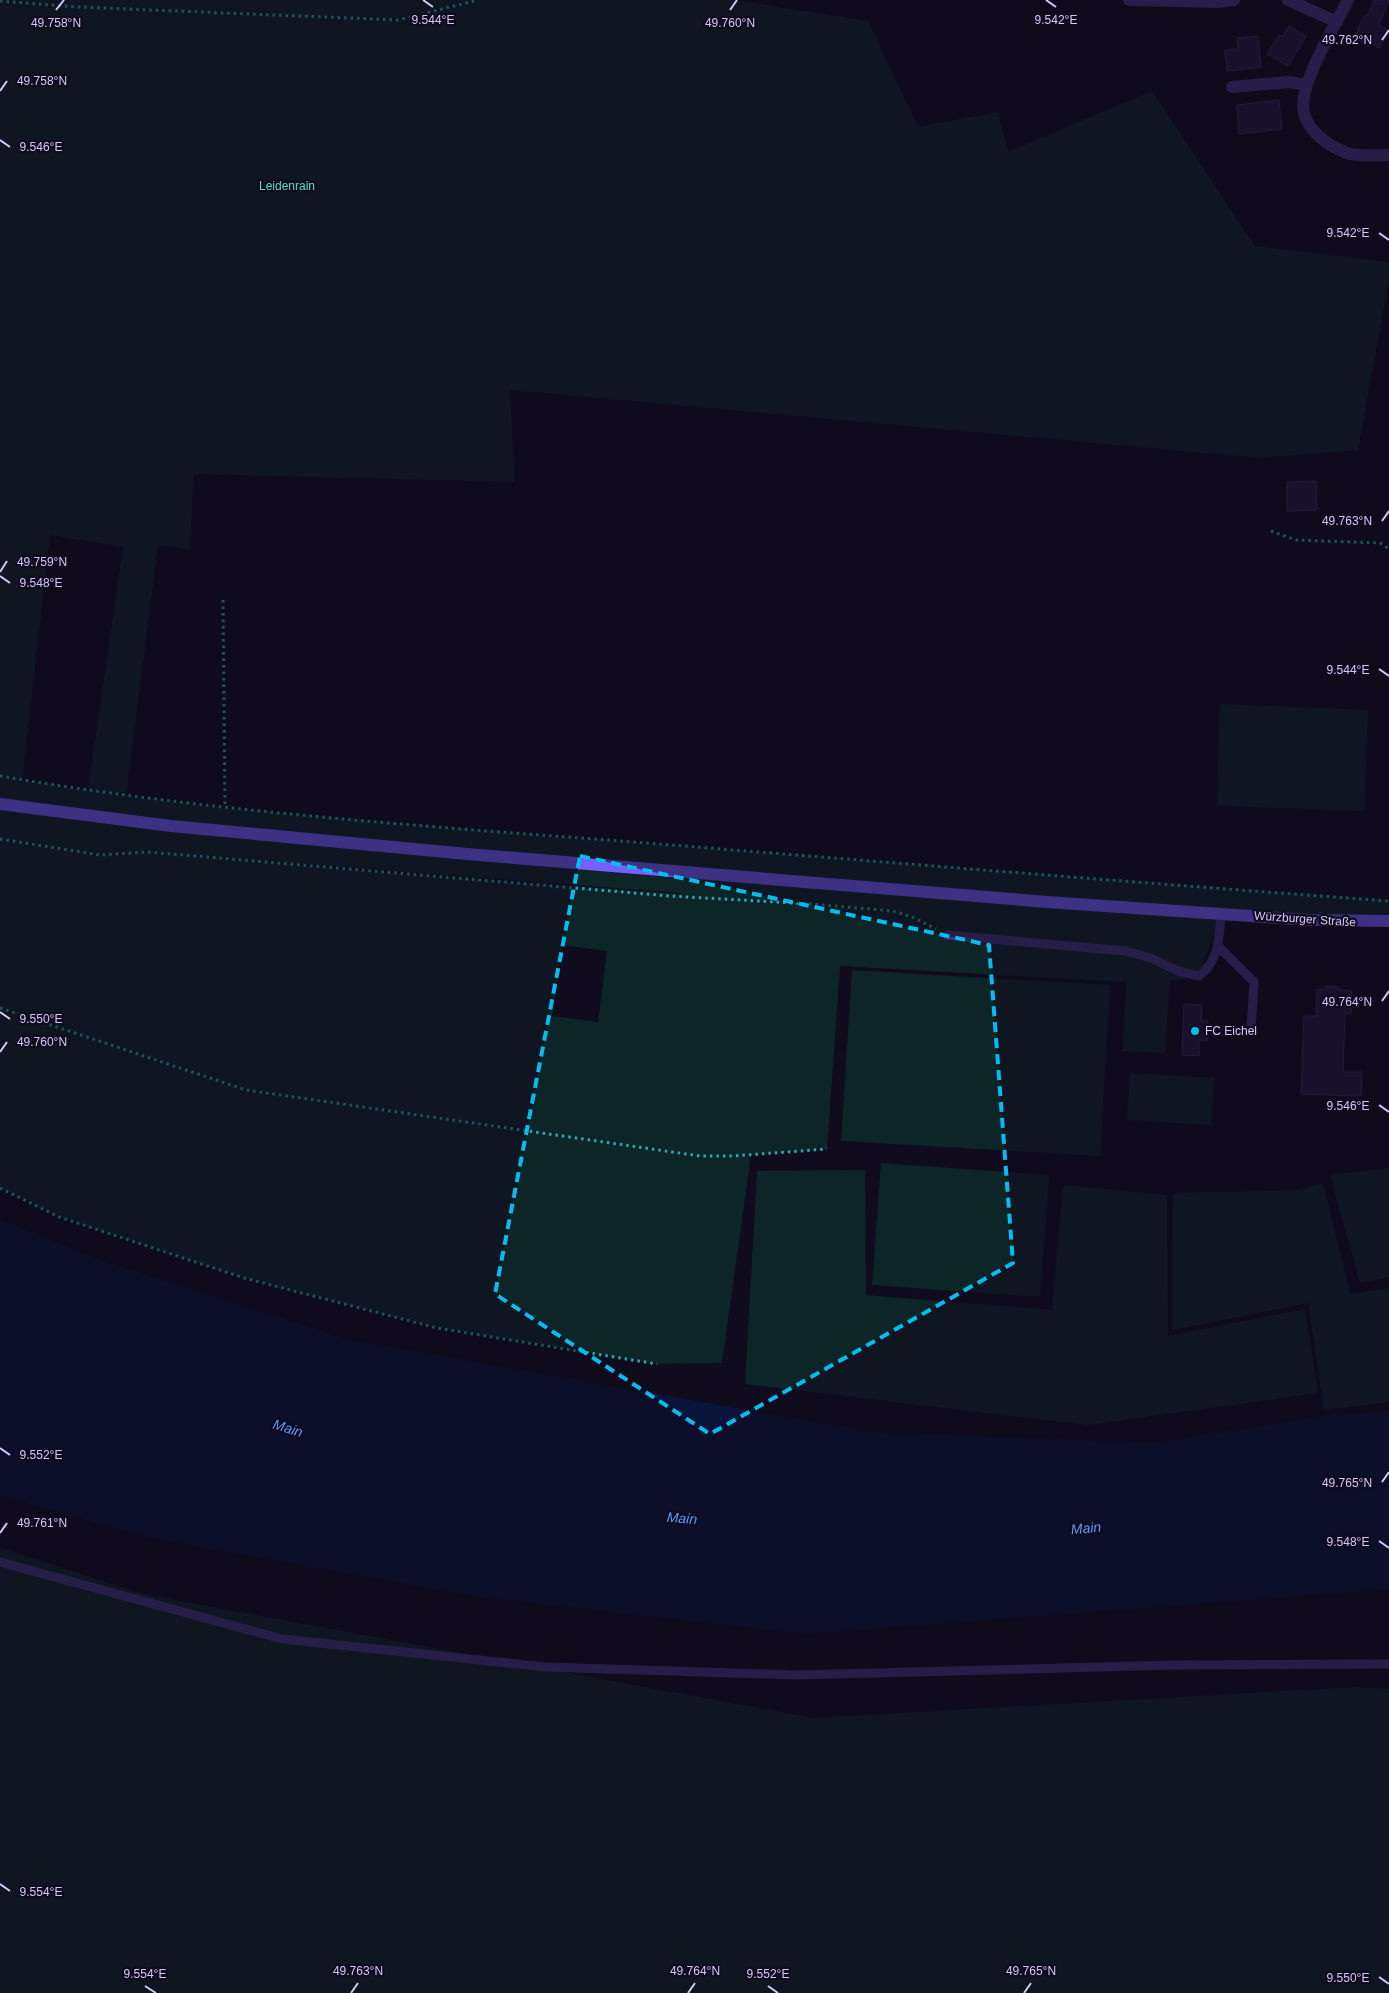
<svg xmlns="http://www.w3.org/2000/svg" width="1389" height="1993" viewBox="0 0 1389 1993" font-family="Arial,sans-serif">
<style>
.green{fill:#0e2527;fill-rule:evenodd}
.water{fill:#081439}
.building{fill:#24173e;stroke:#3e296a}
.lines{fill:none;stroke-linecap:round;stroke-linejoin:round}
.path{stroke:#2ca7af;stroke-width:3;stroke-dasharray:2.5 4;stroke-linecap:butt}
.service{stroke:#41367d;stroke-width:9}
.minor{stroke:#41367d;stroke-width:12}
.secondary{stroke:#765eff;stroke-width:12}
.marked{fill:none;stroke:#00bdf2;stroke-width:4;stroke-dasharray:10 6;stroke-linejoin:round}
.ticks{fill:none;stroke:#d4c7ff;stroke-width:2}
.poi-dot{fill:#00bdf2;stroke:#100b1d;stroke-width:2}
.labels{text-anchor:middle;stroke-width:4.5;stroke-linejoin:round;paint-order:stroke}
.park-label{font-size:12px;fill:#53dfcd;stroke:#100b1d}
.street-label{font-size:12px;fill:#d4c7ff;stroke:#100b1d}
.poi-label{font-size:12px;fill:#d4c7ff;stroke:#100b1d;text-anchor:start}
.water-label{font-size:14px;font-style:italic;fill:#559cff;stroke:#100b1d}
.ticks-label{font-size:12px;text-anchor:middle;fill:#d4c7ff;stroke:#100b1d;stroke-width:4.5;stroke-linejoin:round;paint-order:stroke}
</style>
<rect width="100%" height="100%" fill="#100b1d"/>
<g class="green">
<path d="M 0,0 L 734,0 L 868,21 L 918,127 L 998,112 L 1008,152 L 1152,91 L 1255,246 L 1389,262 L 1389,279 L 1358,450 L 1261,458 L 510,390 L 515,482 L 194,474 L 190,549 L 158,545 L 126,795 L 225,808 L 539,835 L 1389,900 L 1389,921 L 1221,913 L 1199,976 L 1180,980 L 1170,980 L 1165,1053 L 1123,1051 L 1126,982 L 840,966 L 827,1149 L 751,1155 L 722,1363 L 657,1364 L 437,1328 L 244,1278 L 59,1217 L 0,1188 ZM 50,535 L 123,547 L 88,790 L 22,780 ZM 214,857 L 681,893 L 682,894 L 374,872 ZM 562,945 L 607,951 L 598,1022 L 552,1016 Z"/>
<polygon points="1220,704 1368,710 1364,811 1217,806"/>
<polygon points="852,970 1110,985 1100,1156 841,1141"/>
<polygon points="1130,1073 1214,1078 1211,1125 1127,1120"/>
<polygon points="881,1163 1049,1175 1040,1297 872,1285"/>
<polygon points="1389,1168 1389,1277 1360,1283 1330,1175"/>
<polygon points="865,1170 866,1295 1052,1310 1063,1185 1167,1195 1168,1336 1305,1309 1318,1393 1088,1425 745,1384 757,1171"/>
<polygon points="1323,1183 1350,1294 1389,1288 1389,1402 1324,1410 1308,1303 1172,1330 1173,1193 1298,1190"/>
<polygon points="0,1548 142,1594 813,1718 1357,1687 1389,1689 1389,1993 0,1993"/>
</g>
<polygon class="water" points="0,1219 100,1260 346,1339 872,1432 1155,1443 1327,1415 1389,1411 1389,1589 805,1634 479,1597 151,1538 0,1495"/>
<g class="building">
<polygon points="1374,0 1389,0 1379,25 1389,31 1379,48 1370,43 1368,47 1354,39 1359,30 1357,29 1366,14 1368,15"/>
<polygon points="1289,26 1306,36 1288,66 1267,54 1279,35 1282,37"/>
<polygon points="1258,36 1261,67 1227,71 1225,50 1238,49 1237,38"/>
<polygon points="1279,100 1282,129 1239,134 1237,105"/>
<polygon points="1316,481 1317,510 1287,511 1287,482"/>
<polygon points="1326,986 1339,987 1339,990 1352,991 1351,1014 1345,1013 1343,1072 1362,1072 1361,1096 1301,1094 1304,1016 1316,1016 1317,989 1326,990"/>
<polygon points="1184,1004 1202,1005 1201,1021 1208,1021 1207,1041 1199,1040 1199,1056 1182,1055"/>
</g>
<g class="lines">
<g class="path">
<polyline points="0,1 78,7 398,20 478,0"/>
<polyline points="1271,531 1296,540 1380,543 1389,549"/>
<polyline points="223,600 225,808"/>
<path d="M 0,776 C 210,812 422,826 634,842 C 886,862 1137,883 1389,901"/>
<polyline points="0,839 100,855 147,852 670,896 811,904 893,911 912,917 936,929"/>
<polyline points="0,1008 246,1090 700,1156 733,1156 827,1149"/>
<polyline points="0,1188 59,1217 244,1278 437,1328 657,1364"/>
</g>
<g class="service">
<path d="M 947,935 L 1125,951 L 1151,958 L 1178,971 L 1199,976 C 1220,960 1219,937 1221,913"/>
<polyline points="1219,947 1254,982 1251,1029"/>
<polyline points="0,1562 282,1639 546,1667 798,1675 1173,1665 1389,1664"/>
</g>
<g class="minor">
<polyline points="1129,0 1218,2 1234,0"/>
<polyline points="1288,0 1337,22"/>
<path d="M 1348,0 C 1336,24 1297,87 1304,113 C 1309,132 1328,146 1347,153 C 1359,157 1376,155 1389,155"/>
<polyline points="1232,87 1289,82 1307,85"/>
</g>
<polyline class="secondary" points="0,804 171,826 467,854 1047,902 1309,920 1389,921"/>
</g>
<path d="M0 0H1389V1993H0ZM 580,856 L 989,945 L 1013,1263 L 710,1434 L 495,1294 Z" fill="#100b1d" fill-opacity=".55" fill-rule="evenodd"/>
<path class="marked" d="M 580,856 L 989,945 L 1013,1263 L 710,1434 L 495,1294 Z"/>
<path class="ticks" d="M 423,0 L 433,7M 1046,0 L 1056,7M 56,10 L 64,0M 730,10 L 737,0M 1382,40 L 1389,30M 0,91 L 7,81M 0,140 L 10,147M 1379,233 L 1389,240M 1382,521 L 1389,511M 0,572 L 7,561M 0,576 L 10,583M 1379,669 L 1389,676M 1382,1001 L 1389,991M 0,1012 L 10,1019M 0,1052 L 7,1042M 1379,1105 L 1389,1112M 0,1448 L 10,1455M 1382,1482 L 1389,1472M 0,1533 L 7,1523M 1379,1541 L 1389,1548M 0,1884 L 10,1891M 1379,1977 L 1389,1984M 145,1986 L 156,1993M 768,1986 L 778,1993M 351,1993 L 358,1983M 688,1993 L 695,1983M 1024,1993 L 1031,1983"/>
<circle class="poi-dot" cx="1195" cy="1031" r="5"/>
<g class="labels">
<g class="park-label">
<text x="287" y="190">Leidenrain</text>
</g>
<g class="street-label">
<text transform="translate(1305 919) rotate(4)" y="4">Würzburger Straße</text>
</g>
<g class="poi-label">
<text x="1205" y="1035">FC Eichel</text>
</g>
<g class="water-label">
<text transform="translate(288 1428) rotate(17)" y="5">Main</text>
<text transform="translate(682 1518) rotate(5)" y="5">Main</text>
<text transform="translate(1086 1528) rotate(-5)" y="5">Main</text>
</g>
</g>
<g class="ticks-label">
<text x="433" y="24">9.544°E</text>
<text x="1056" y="24">9.542°E</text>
<text x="56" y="27">49.758°N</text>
<text x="730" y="27">49.760°N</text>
<text x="1347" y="44">49.762°N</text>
<text x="42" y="85">49.758°N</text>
<text x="41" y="151">9.546°E</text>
<text x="1348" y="237">9.542°E</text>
<text x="1347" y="525">49.763°N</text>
<text x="42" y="566">49.759°N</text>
<text x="41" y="587">9.548°E</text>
<text x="1348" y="674">9.544°E</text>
<text x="1347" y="1006">49.764°N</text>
<text x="41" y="1023">9.550°E</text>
<text x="42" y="1046">49.760°N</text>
<text x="1348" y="1110">9.546°E</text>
<text x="41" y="1459">9.552°E</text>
<text x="1347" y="1487">49.765°N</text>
<text x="42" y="1527">49.761°N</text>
<text x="1348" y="1546">9.548°E</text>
<text x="41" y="1896">9.554°E</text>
<text x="358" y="1975">49.763°N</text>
<text x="695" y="1975">49.764°N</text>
<text x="1031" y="1975">49.765°N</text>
<text x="145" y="1978">9.554°E</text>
<text x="768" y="1978">9.552°E</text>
<text x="1348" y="1982">9.550°E</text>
</g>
</svg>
